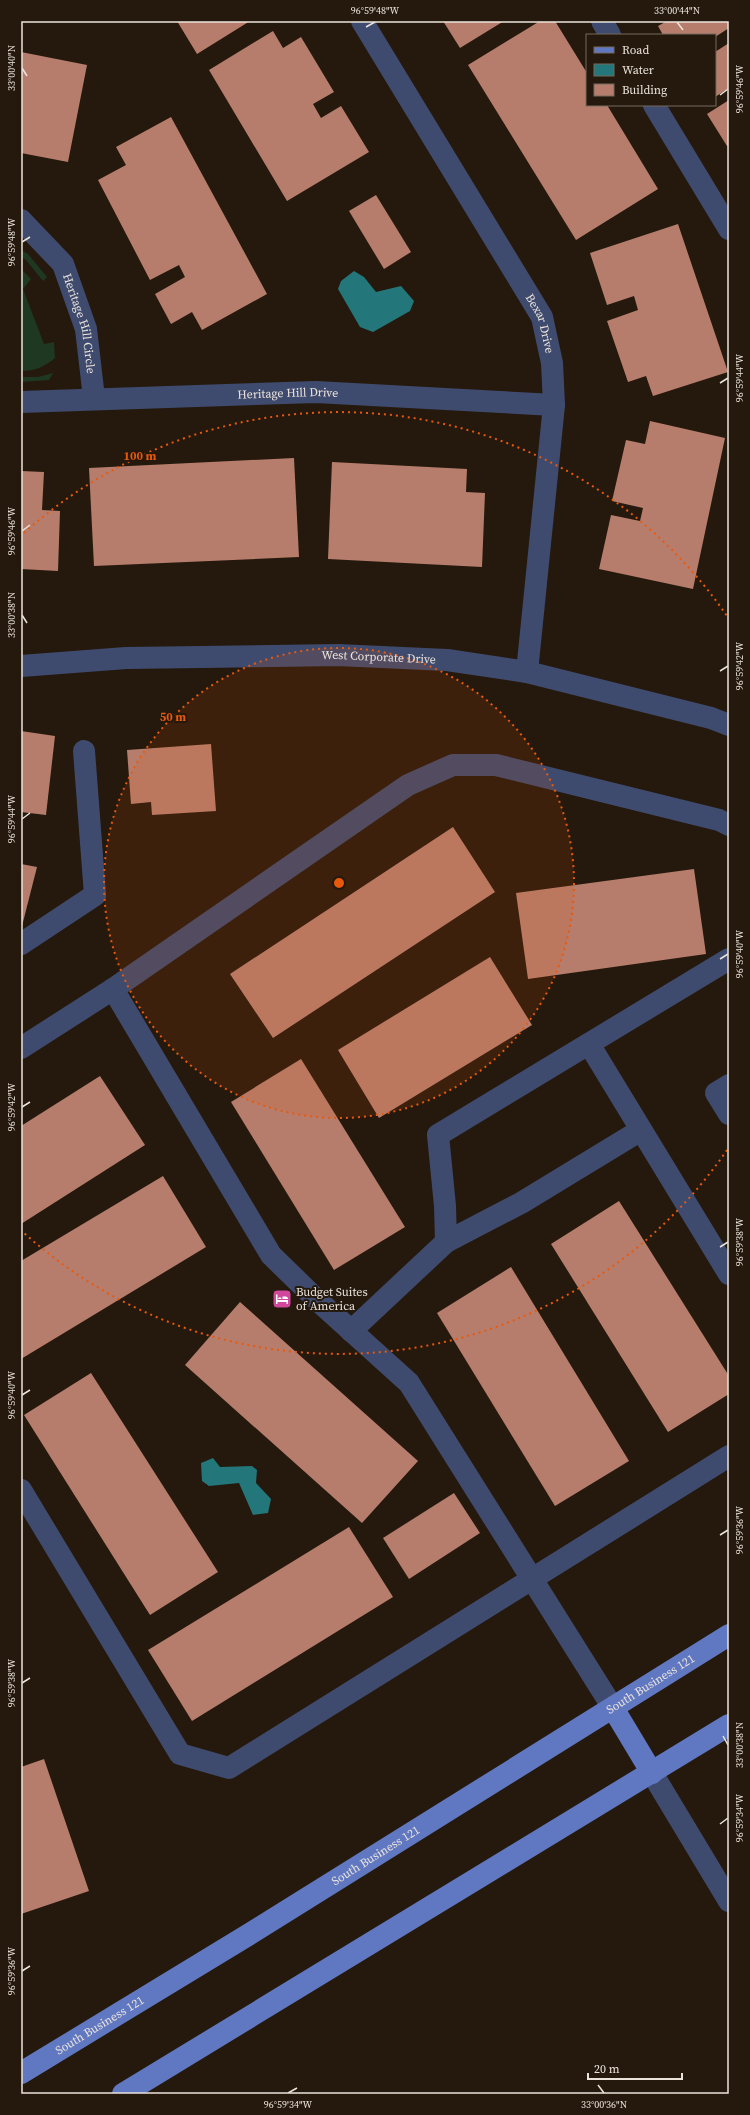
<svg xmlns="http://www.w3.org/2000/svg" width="750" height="2115" viewBox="0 0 750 2115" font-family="'Source Serif 4',serif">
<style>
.green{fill:#1e3821}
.water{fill:#237679}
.building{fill:#b77d6c}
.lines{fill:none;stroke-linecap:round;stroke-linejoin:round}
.minor{stroke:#3f4b6e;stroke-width:22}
.major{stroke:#6078c1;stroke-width:22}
.ticks{fill:none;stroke:#ebe3db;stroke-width:1.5}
.ring{fill:none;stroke:#e8590c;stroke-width:2;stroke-dasharray:2 4}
.labels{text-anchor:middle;stroke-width:4;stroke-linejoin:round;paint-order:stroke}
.street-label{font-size:12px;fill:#ebe3db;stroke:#25190d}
.poi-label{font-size:12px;fill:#ebe3db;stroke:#25190d;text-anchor:start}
.centre{fill:#e8590c;stroke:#25190d;stroke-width:2}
.ring-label{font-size:12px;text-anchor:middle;font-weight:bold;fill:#e8590c;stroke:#25190d;stroke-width:4;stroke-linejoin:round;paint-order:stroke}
.neatline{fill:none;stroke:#ebe3db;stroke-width:1.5}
.ticks-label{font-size:10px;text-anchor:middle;fill:#ebe3db}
</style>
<rect width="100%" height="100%" fill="#25190d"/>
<g class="green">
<polygon points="21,250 28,254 47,277 43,281 26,260 21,257"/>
<path d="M 21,269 L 31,279 L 23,289 L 44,344 L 54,342 L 55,358 C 44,367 35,371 21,371 Z"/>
<polygon points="53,373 49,380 21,382 21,377 38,377"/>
</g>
<g class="water">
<polygon points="354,271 364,277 376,292 401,286 414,301 410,311 373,332 360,327 338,289 341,281"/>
<polygon points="213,1458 220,1467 252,1466 257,1470 256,1483 271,1499 268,1513 253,1515 239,1483 209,1486 202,1481 201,1463"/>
</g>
<g class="building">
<polygon points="177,21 250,21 197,54"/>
<polygon points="443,21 504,21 460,48"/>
<polygon points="540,21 555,21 587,73 587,105 607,105 658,189 576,240 468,65"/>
<polygon points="667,21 729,21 729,28 715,37 715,35 663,35 658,26"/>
<polygon points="273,31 283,48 301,37 334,92 313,104 321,118 341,106 369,152 287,201 209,70"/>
<polygon points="729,43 729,88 715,97 715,52"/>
<polygon points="21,52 87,65 68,162 21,153"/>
<polygon points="729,100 729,145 727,146 707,114"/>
<polygon points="171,117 267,294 202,330 192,312 171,324 155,294 185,277 179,265 150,280 98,180 126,165 116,147"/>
<polygon points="376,195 411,252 384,269 349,211"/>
<polygon points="678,224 728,372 653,396 646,376 628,382 607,321 638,310 634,296 607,305 590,253"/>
<polygon points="650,421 725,438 693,589 599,569 611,515 640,521 643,508 612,501 626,440 645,444"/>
<polygon points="294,458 299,557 94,566 89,468"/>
<polygon points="332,462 467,469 466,492 485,493 482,567 328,559"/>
<polygon points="21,471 44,472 42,510 60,511 58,571 21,569"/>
<polygon points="21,731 55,736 46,815 21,812"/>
<polygon points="211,744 216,811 152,815 151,802 131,804 127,750"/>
<polygon points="453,827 495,892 273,1038 230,974"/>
<polygon points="21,864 37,867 22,926 21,926"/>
<polygon points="694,869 706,954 528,979 516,893"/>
<polygon points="490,957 532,1025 379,1118 338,1050"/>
<polygon points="301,1059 405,1227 334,1270 231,1102"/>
<polygon points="100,1076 145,1145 21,1224 21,1126"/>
<polygon points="163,1176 206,1247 21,1359 21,1261"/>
<polygon points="619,1201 729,1376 729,1394 668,1432 551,1244"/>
<polygon points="511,1267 629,1461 555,1506 437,1313"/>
<polygon points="240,1302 418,1461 362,1523 185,1365"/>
<polygon points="91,1373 218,1572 150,1615 24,1415"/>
<polygon points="454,1493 480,1533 409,1579 383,1538"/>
<polygon points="349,1527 393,1597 192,1721 148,1650"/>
<polygon points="44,1759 89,1891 21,1914 21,1767"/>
</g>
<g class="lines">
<g class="minor">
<path id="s1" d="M 362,21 L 542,317 L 552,363 L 554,405 L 527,672"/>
<polyline points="602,21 610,35"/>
<polyline points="654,105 729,229"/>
<path id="s2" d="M 21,220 L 63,264 L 86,329 L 94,398"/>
<path id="s3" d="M 21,402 L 316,392 L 554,405"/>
<path id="s4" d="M 21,666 L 126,658 L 338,655 L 447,660 L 527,672 L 711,718 L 729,725"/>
<polyline points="21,944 95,895 84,751"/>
<polyline points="113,989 271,1255 315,1298 409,1383 613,1708"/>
<polyline points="589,1044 729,1274"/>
<polyline points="21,1048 113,989 408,785 453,765 496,765 719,820 729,825"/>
<polyline points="729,1085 716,1093 729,1114"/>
<polyline points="446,1242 521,1203 641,1130"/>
<polyline points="351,1331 446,1242 445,1206 438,1135 729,959"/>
<polyline points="21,1490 180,1754 229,1768 729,1456"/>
<polyline points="652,1773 729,1901"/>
</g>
<g class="major">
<polyline points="613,1708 652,1773"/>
<path id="s5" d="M 21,2073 L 248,1935 L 729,1635"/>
<polyline points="123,2094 729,1725"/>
</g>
</g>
<path class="ticks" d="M 677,22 L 683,30M 366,27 L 375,22M 22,68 L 27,76M 720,95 L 728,89M 22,242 L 30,237M 720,383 L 728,378M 22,531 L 30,525M 22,615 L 27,623M 720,671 L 728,666M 22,819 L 30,813M 720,959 L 728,954M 22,1107 L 30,1102M 720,1247 L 728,1242M 22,1395 L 30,1390M 720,1535 L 728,1530M 22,1683 L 30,1678M 723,1736 L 728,1745M 720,1824 L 728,1818M 22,1971 L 30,1966M 598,2085 L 604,2093M 288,2093 L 297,2088"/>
<circle cx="339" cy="883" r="235" fill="#e8590c" fill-opacity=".12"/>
<g class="ring">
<circle cx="339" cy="883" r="235"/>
<path d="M727 1150A471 471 0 0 1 24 1233M24 533A471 471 0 0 1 727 616"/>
</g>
<defs>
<symbol id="hotel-square" viewBox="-11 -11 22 22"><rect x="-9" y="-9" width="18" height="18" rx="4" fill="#d1479c" stroke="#25190d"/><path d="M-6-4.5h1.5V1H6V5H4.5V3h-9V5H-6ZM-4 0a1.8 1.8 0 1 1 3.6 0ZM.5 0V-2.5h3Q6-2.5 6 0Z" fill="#fff"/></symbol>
</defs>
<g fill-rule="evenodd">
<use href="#hotel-square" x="271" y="1288" width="22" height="22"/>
</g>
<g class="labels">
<g class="street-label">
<text dy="4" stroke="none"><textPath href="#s2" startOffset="123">Heritage Hill Circle</textPath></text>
<text dy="4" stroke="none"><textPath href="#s1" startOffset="352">Bexar Drive</textPath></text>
<text dy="4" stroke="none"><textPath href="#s3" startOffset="267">Heritage Hill Drive</textPath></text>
<text dy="4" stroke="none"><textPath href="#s4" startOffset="358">West Corporate Drive</textPath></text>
<text dy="4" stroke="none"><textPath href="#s5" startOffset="740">South Business 121</textPath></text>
<text dy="4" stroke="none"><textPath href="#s5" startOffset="416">South Business 121</textPath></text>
<text dy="4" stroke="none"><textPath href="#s5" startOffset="92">South Business 121</textPath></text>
</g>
<g class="poi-label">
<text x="296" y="1296">Budget Suites<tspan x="296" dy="14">of America</tspan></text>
</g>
</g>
<circle cx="339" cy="883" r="6" class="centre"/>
<g class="ring-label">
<text x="140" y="460">100 m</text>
<text x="173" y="721">50 m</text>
</g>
<rect width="750" height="2115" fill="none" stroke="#25190d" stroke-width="44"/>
<rect x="586" y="34" width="130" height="72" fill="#25190d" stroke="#746a5f"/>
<rect x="594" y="47" width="20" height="6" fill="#6078c1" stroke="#746a5f"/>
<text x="622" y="54" font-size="12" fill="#ebe3db">Road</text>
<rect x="594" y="64" width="20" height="12" fill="#237679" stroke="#746a5f"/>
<text x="622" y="74" font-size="12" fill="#ebe3db">Water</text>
<rect x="594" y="84" width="20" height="12" fill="#b77d6c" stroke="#746a5f"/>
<text x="622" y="94" font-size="12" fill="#ebe3db">Building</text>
<path d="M588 2073v6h94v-6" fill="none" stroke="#ebe3db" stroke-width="2"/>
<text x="594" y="2073" font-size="12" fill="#ebe3db" stroke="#25190d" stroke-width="3" paint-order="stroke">20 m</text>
<rect x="22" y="22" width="706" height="2071" class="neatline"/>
<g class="ticks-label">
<text x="375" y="14">96°59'48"W</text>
<text x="677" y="14">33°00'44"N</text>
<text transform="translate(11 68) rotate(-90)" y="4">33°00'40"N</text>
<text transform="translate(739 89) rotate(-90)" y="4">96°59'46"W</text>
<text transform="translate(11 242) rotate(-90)" y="4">96°59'48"W</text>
<text transform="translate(739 378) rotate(-90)" y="4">96°59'44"W</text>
<text transform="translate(11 531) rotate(-90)" y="4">96°59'46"W</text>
<text transform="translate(11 615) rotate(-90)" y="4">33°00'38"N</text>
<text transform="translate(739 666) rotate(-90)" y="4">96°59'42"W</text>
<text transform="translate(11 819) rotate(-90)" y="4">96°59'44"W</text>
<text transform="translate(739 954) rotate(-90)" y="4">96°59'40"W</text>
<text transform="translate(11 1107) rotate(-90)" y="4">96°59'42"W</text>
<text transform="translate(739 1242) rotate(-90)" y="4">96°59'38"W</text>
<text transform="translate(11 1395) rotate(-90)" y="4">96°59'40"W</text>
<text transform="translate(739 1530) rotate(-90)" y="4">96°59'36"W</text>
<text transform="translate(11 1683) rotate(-90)" y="4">96°59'38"W</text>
<text transform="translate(739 1745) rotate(-90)" y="4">33°00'38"N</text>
<text transform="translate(739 1818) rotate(-90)" y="4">96°59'34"W</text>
<text transform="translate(11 1971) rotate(-90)" y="4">96°59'36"W</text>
<text x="288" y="2108">96°59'34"W</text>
<text x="604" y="2108">33°00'36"N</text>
</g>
</svg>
